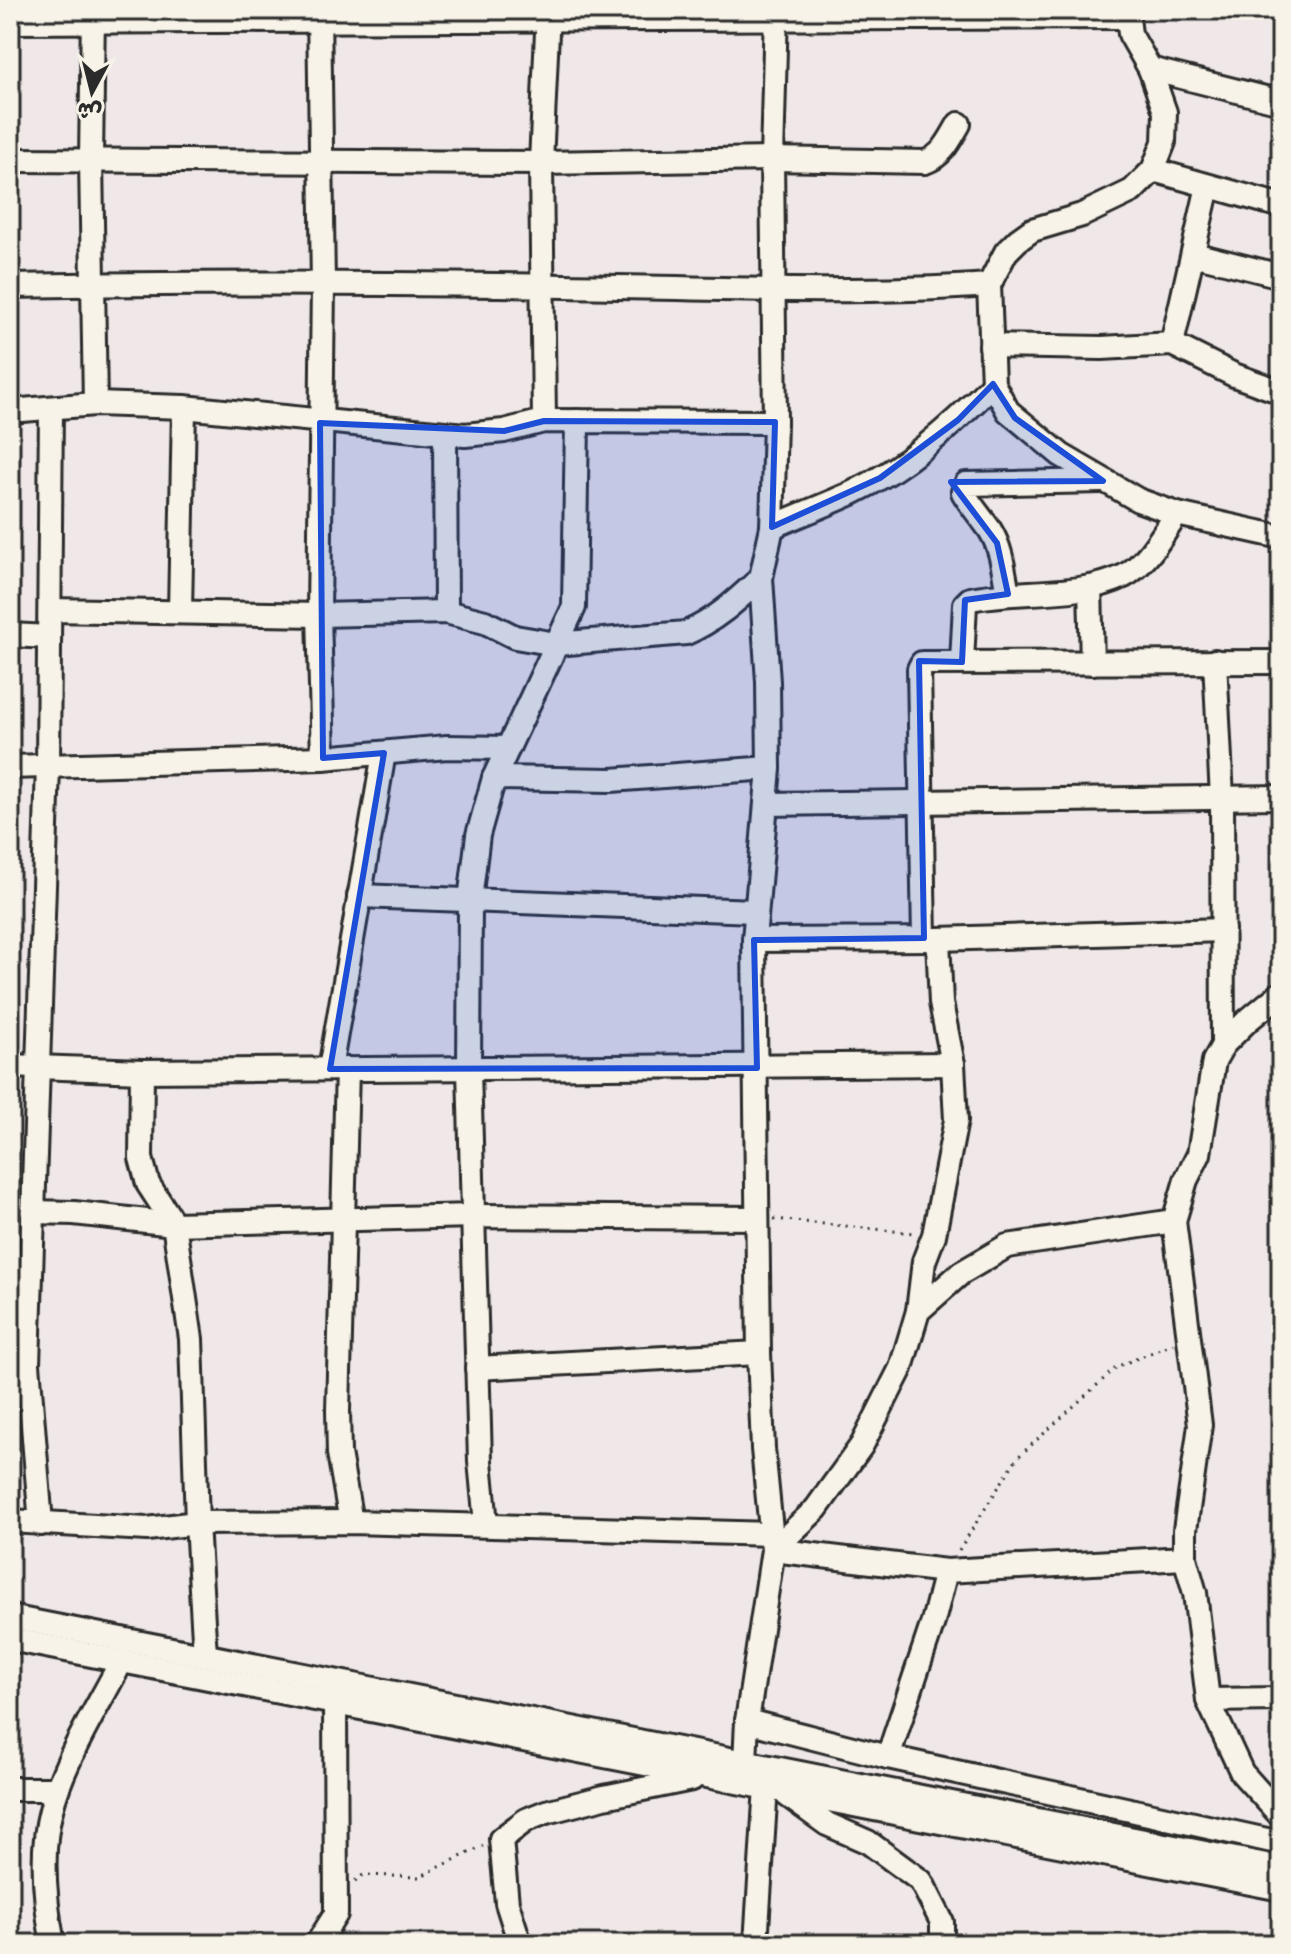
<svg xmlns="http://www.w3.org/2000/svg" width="1291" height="1954" viewBox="0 0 1291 1954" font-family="Caveat,'Playpen Sans Arabic',sans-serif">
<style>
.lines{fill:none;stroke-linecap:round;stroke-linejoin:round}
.minor-casing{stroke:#2b2b2b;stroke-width:28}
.path{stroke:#2b2b2b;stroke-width:3;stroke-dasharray:2 6;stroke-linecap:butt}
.minor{stroke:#f7f3e8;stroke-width:22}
.marked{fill:#1d4ed8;fill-opacity:0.2;stroke:#1d4ed8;stroke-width:6;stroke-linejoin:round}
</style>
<rect width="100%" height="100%" fill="#efe7e8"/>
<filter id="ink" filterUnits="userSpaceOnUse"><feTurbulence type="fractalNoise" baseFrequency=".0125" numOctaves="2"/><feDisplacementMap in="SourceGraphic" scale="16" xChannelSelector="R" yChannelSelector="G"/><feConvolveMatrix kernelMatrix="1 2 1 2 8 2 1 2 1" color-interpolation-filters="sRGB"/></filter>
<g filter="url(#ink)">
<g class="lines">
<defs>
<g id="minor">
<polyline points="93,10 91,160 95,404"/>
<polyline points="319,10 323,285 319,615 323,758"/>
<polyline points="1127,10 1130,34 1150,69 1165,112 1164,142 1153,170 1132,191 1082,215 1032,230 1018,240 1006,252 989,285 993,384 1008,411 1061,455 1138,500 1177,514 1281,537"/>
<polyline points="10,22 1126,17"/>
<polyline points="1150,69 1281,102"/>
<path d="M 10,160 L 541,163 L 772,159 L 925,162 C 943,156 950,139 959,124"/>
<polyline points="1153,170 1281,206"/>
<polyline points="1193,254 1281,276"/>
<path d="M 10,286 C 195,282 381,283 566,286 C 706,288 849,295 989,285"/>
<polyline points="1172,344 1208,186"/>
<polyline points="991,346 1102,348 1172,344 1234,375 1281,392"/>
<polyline points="10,411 95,404 184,407 465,435 504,431 544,421 775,422"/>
<polyline points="544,421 541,163 548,10"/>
<polyline points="445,433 446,612"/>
<path d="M 772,527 C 799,515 826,505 852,493 C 905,468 952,426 993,384"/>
<polyline points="1090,587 1092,663"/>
<path d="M 1008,594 C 1004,573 1002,549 990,530 C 981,517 971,506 963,492 L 966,484 L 1102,481"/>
<path d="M 50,610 L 319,615 L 446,612 L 485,622 L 515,637 L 556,644 L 686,633 C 715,621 738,599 761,578"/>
<polyline points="180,612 184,407"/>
<polyline points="10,635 49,637"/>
<polyline points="1215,661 1222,798 1223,1045"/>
<path d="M 962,662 L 965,604 L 970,599 C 1018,589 1080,598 1124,576 C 1147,564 1162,535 1177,514"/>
<polyline points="10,767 323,758 447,747 508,748"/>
<polyline points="494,778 611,780 769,768"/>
<polyline points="766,804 1281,797"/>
<polyline points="359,896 755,911"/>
<polyline points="924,938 919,669 922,663 1281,662"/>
<polyline points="754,940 938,939 1223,930"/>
<polyline points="10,1066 142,1071 953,1064"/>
<polyline points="330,1069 384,753"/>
<polyline points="347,1069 338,1411 339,1453 351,1522"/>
<polyline points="142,1071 141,1158 148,1184 174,1224 191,1339 197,1523 205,1655"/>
<polyline points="32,1212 74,1213 174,1224 473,1216 757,1218"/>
<polyline points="1174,1221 1200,1425 1185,1530 1185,1558 1195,1593 1208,1700 1242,1773 1281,1816"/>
<polyline points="918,1311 924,1261 934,1235 956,1120 953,1064 941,1003 938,939"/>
<polyline points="477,1368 759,1353"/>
<polyline points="10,1521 147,1529 197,1523 351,1522 772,1534"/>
<polyline points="41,1524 28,1364 48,767 51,408"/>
<polyline points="486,1524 480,1461 469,1070 470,900 478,835 494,778 574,607 577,421"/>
<polyline points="773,1550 816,1509 862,1445 901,1368 918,1311 961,1273 1007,1246 1174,1221 1186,1180 1199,1154 1214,1061 1223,1045 1247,1021 1281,993"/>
<polyline points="773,1550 946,1571"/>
<polyline points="10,1617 1281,1868"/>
<polyline points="10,1639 1281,1889"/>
<polyline points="1208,1700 1281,1699"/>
<polyline points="747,1721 888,1757 1281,1843"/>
<polyline points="888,1757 933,1622 946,1571 1185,1558"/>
<polyline points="744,1783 747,1721 773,1550 763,1449 759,1353 754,940 769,768 768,682 761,578 772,527 775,422 772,159 776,10"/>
<polyline points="10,1789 57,1789"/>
<polyline points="787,1795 827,1824 868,1842 921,1881 942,1922 942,1944"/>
<path d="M 53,1944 C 45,1902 40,1851 51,1810 C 64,1759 98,1707 122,1660"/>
<polyline points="317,1944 336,1914 335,1703"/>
<polyline points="520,1944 507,1903 501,1839 526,1820 546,1812 604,1797 692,1779"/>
<polyline points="756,1944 766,1786"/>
</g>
</defs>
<use href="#minor" class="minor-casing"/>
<g class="path">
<polyline points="774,1219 914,1233"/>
<polyline points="959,1550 1017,1458 1118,1366 1173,1344"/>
<polyline points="355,1881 363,1875 419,1877 483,1846"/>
</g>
<use href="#minor" class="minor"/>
</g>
</g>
<path class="marked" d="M 993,384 L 1015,418 L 1103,481 L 951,482 L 997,543 L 1008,594 L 965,600 L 962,662 L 919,661 L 924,938 L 754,940 L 757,1068 L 330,1069 L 384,753 L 323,758 L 320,423 L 504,431 L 544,421 L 775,422 L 772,527 L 880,478 L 958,420 Z"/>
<rect width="1291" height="1954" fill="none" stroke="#f7f3e8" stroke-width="40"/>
<rect x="20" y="20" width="1251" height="1914" fill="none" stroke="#2b2b2b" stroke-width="3" filter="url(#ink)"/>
<g transform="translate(92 92) rotate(187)" stroke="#f7f3e8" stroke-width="6" paint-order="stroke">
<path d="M0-6L14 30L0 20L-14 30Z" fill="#2b2b2b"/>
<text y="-12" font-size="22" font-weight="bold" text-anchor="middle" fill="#2b2b2b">ش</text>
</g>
</svg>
